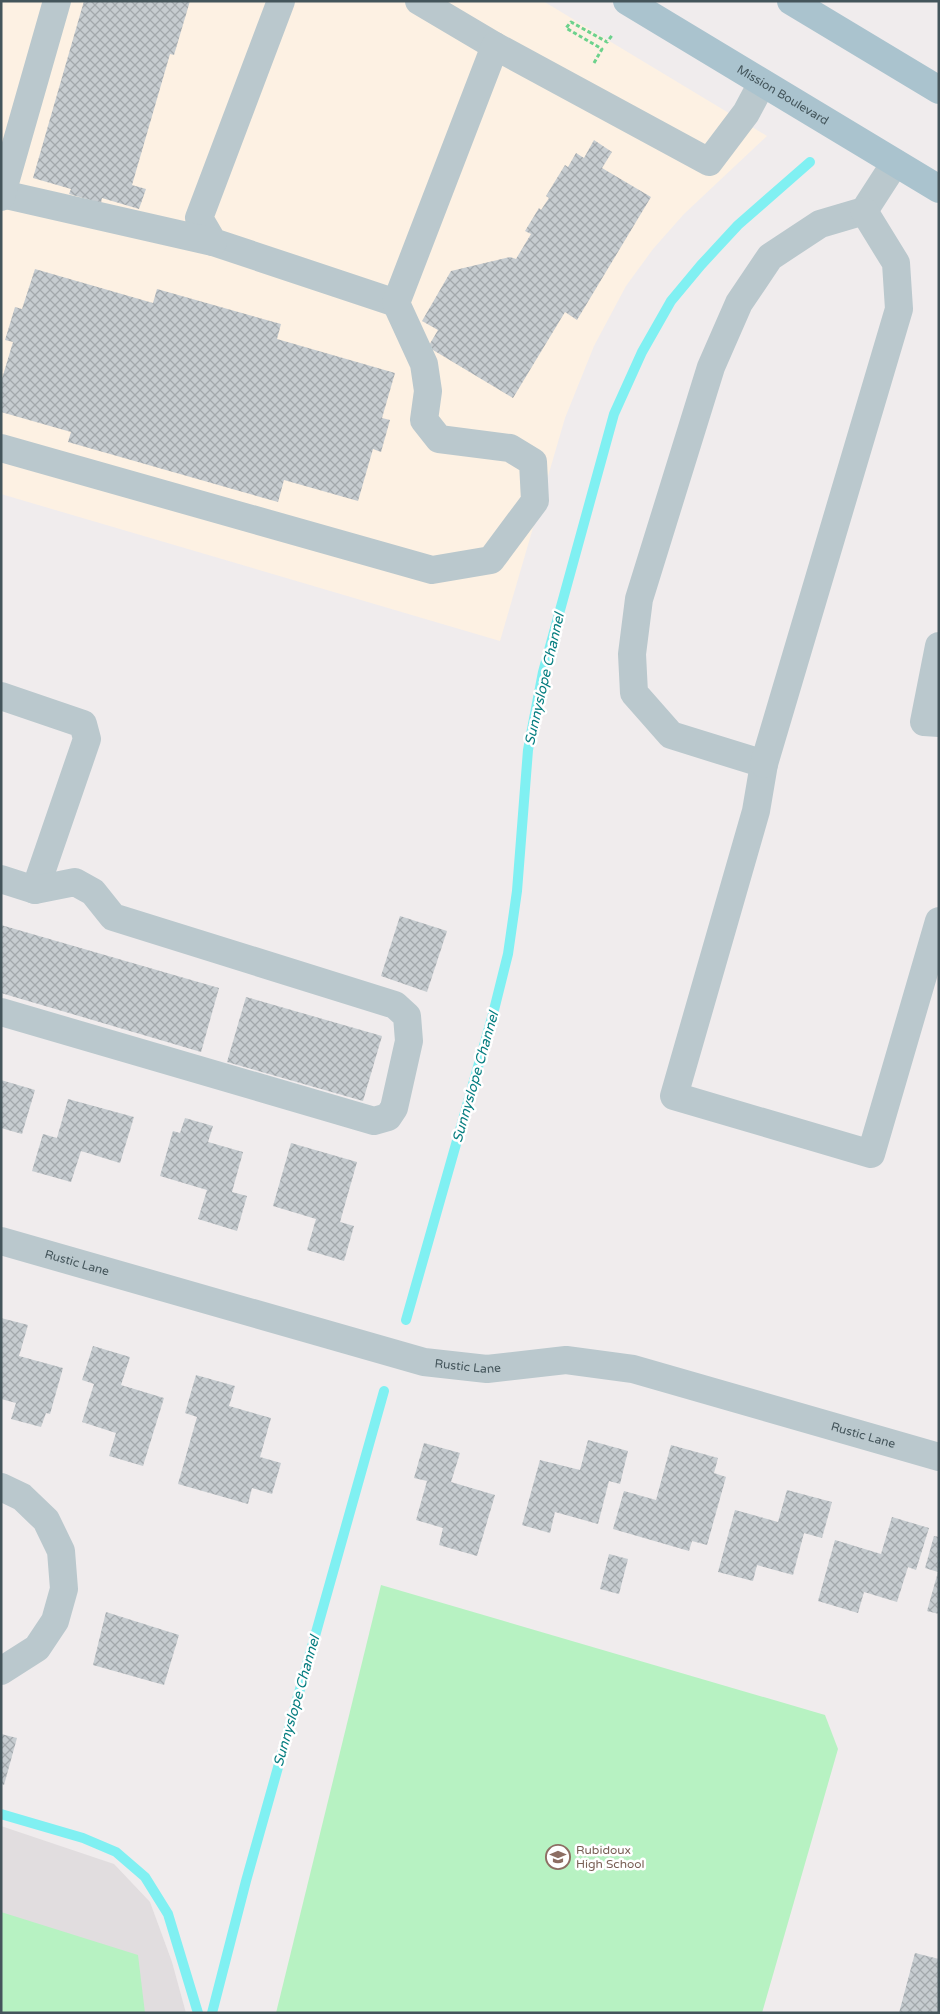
<svg xmlns="http://www.w3.org/2000/svg" width="940" height="2014" viewBox="0 0 940 2014" font-family="'Varela Round',sans-serif">
<style>
.commercial{fill:#fdf1e3}
.education{fill:#e1dddf}
.green{fill:#b7f2c2}
.lines{fill:none;stroke-linecap:round;stroke-linejoin:round}
.stream{stroke:#80f0f2;stroke-width:10}
.building{fill:url(#building-cross-hatch)}
.path{stroke:#6cd28c;stroke-width:3;stroke-dasharray:4 2.5;stroke-linecap:butt}
.minor{stroke:#bac8cd;stroke-width:28}
.major{stroke:#aac3ce;stroke-width:28}
.labels{text-anchor:middle;stroke-width:5;stroke-linejoin:round;paint-order:stroke}
.street-label{font-size:12px;fill:#44555b;stroke:#fff}
.education-label{font-size:12px;fill:#785e54;stroke:#fff;text-anchor:start}
.water-label{font-size:14px;font-style:italic;fill:#067e80;stroke:#fff}
</style>
<defs>
<pattern id="building-cross-hatch" width="8" height="8" patternUnits="userSpaceOnUse" patternTransform="scale(1.25)"><rect width="8" height="8" fill="#c6ccd0"/><path d="M0 0l8 8M0 8l8-8" fill="none" stroke="#a2a8ac"/></pattern>
</defs>
<rect width="100%" height="100%" fill="#f0eced"/>
<polygon class="commercial" points="1,1 543,1 767,136 684,214 653,249 626,286 594,346 565,418 500,641 1,494"/>
<polygon class="education" points="1,1826 114,1864 150,1902 172,1962 186,2013 1,2013"/>
<g class="green">
<polygon points="381,1585 825,1715 838,1749 762,2013 276,2013"/>
<polygon points="1,1912 138,1955 145,2013 1,2013"/>
</g>
<g class="lines">
<g class="stream">
<polyline points="406,1320 493,1014 508,954 517,891 528,750 543,672 614,414 642,352 671,301 701,265 738,225 810,162"/>
<polyline points="1,1814 83,1838 116,1852 145,1877 168,1914 198,2013"/>
<polyline points="212,2013 246,1881 384,1391"/>
</g>
</g>
<g class="building">
<polygon points="84,1 190,1 174,55 170,54 132,185 146,189 139,209 102,198 101,203 69,194 71,189 33,178"/>
<polygon points="594,140 612,152 602,168 651,197 577,320 565,312 513,398 428,347 438,330 422,321 451,271 510,257 516,259 531,234 525,231 539,208 541,210 549,198 546,196 565,165 568,167 576,153 584,158"/>
<polygon points="35,269 153,303 157,289 281,324 277,339 395,373 382,418 390,420 381,452 373,449 358,501 284,480 278,502 68,442 71,432 1,412 1,382 13,342 5,340 15,307 22,309"/>
<polygon points="400,916 447,931 427,992 381,976"/>
<polygon points="1,925 219,988 201,1052 1,993"/>
<polygon points="246,997 382,1036 363,1101 227,1062"/>
<polygon points="1,1080 35,1090 22,1134 1,1128"/>
<polygon points="68,1099 134,1117 120,1163 81,1151 71,1182 32,1171 43,1134 57,1138"/>
<polygon points="185,1118 213,1126 208,1142 243,1152 232,1192 247,1196 237,1231 198,1219 207,1190 160,1176 173,1131 180,1133"/>
<polygon points="291,1143 357,1162 340,1222 354,1226 344,1261 307,1250 316,1219 273,1206"/>
<polygon points="1,1318 28,1325 19,1356 63,1368 50,1414 46,1413 41,1427 11,1419 16,1403 1,1399"/>
<polygon points="93,1346 130,1357 121,1385 164,1398 143,1466 109,1456 116,1433 82,1422 94,1384 82,1380"/>
<polygon points="196,1375 235,1386 229,1406 271,1418 260,1457 281,1463 272,1494 252,1488 248,1504 178,1484 197,1417 185,1413"/>
<polygon points="588,1440 628,1451 620,1484 609,1481 598,1524 555,1512 550,1533 522,1525 540,1460 580,1470"/>
<polygon points="424,1443 460,1453 451,1482 495,1495 477,1556 439,1545 443,1528 416,1520 427,1481 414,1478"/>
<polygon points="671,1445 718,1458 714,1473 726,1477 707,1545 692,1541 689,1551 613,1529 624,1491 656,1500"/>
<polygon points="787,1490 832,1502 822,1538 804,1533 793,1575 757,1565 753,1581 718,1572 735,1510 778,1522"/>
<polygon points="892,1517 929,1528 916,1570 908,1567 897,1602 864,1592 858,1613 818,1601 835,1540 881,1554"/>
<polygon points="934,1536 939,1537 939,1614 927,1611 938,1572 925,1568"/>
<polygon points="609,1554 628,1559 619,1594 600,1589"/>
<polygon points="106,1612 179,1635 164,1685 93,1665"/>
<polygon points="1,1734 17,1738 4,1785 1,1784"/>
<polygon points="915,1953 939,1959 939,2013 899,2013"/>
</g>
<g class="lines">
<polyline class="path" points="594,63 602,49 566,28 571,22 607,42 613,34"/>
<g class="minor">
<polyline points="281,1 199,218 213,242 396,303"/>
<polyline points="419,1 495,46"/>
<polyline points="895,163 864,211 820,224 770,257 739,303 711,367 639,599 632,654 634,693 671,735 764,764 756,811 674,1096 871,1154 939,921"/>
<polyline points="2,194 213,242"/>
<polyline points="1,197 57,1"/>
<polyline points="1,448 432,570 491,560 535,501 533,462 510,448 439,439 424,420 428,391 424,364 396,303 495,46 709,162 746,113 762,83"/>
<polyline points="939,646 924,722 939,723"/>
<polyline points="1,696 83,724 87,739 35,890"/>
<polyline points="764,764 899,309 896,263 864,211"/>
<polyline points="1,879 35,890 75,882 93,892 113,917 395,1005 407,1016 409,1041 394,1108 388,1117 374,1121 1,1012"/>
<path id="s1" d="M 1,1241 L 424,1362 L 487,1369 L 566,1360 L 633,1369 L 939,1457"/>
<polyline points="1,1487 22,1497 46,1520 61,1551 64,1589 55,1621 37,1648 1,1671"/>
</g>
<g class="major">
<path id="s2" d="M 627,1 L 939,189"/>
<polyline points="791,1 939,90"/>
</g>
</g>
<defs>
<symbol id="school-ring" viewBox="-11 -11 22 22"><circle r="9.5" fill="#fff" stroke="#8d6e63" stroke-width="1.5"/><path d="M0-5L7-2L0 1L-7-2ZM-4 1L0 2.5L4 1V4Q0 6-4 4Z" fill="#8d6e63"/></symbol>
</defs>
<g fill-rule="evenodd">
<use href="#school-ring" x="544" y="1843" width="28" height="28"/>
</g>
<g class="labels">
<g class="street-label">
<text dy="4" stroke="none"><textPath href="#s2" startOffset="182">Mission Boulevard</textPath></text>
<text dy="4" stroke="none"><textPath href="#s1" startOffset="79">Rustic Lane</textPath></text>
<text dy="4" stroke="none"><textPath href="#s1" startOffset="484">Rustic Lane</textPath></text>
<text dy="4" stroke="none"><textPath href="#s1" startOffset="890">Rustic Lane</textPath></text>
</g>
<g class="education-label">
<text x="576" y="1854">Rubidoux<tspan x="576" dy="14">High School</tspan></text>
</g>
<g class="water-label">
<text transform="translate(544 679) rotate(-77)" y="5">Sunnyslope Channel</text>
<text transform="translate(475 1077) rotate(-74)" y="5">Sunnyslope Channel</text>
<text transform="translate(296 1701) rotate(-74)" y="5">Sunnyslope Channel</text>
</g>
</g>
<rect width="940" height="2014" fill="none" stroke="#44555b" stroke-width="5"/>
</svg>
